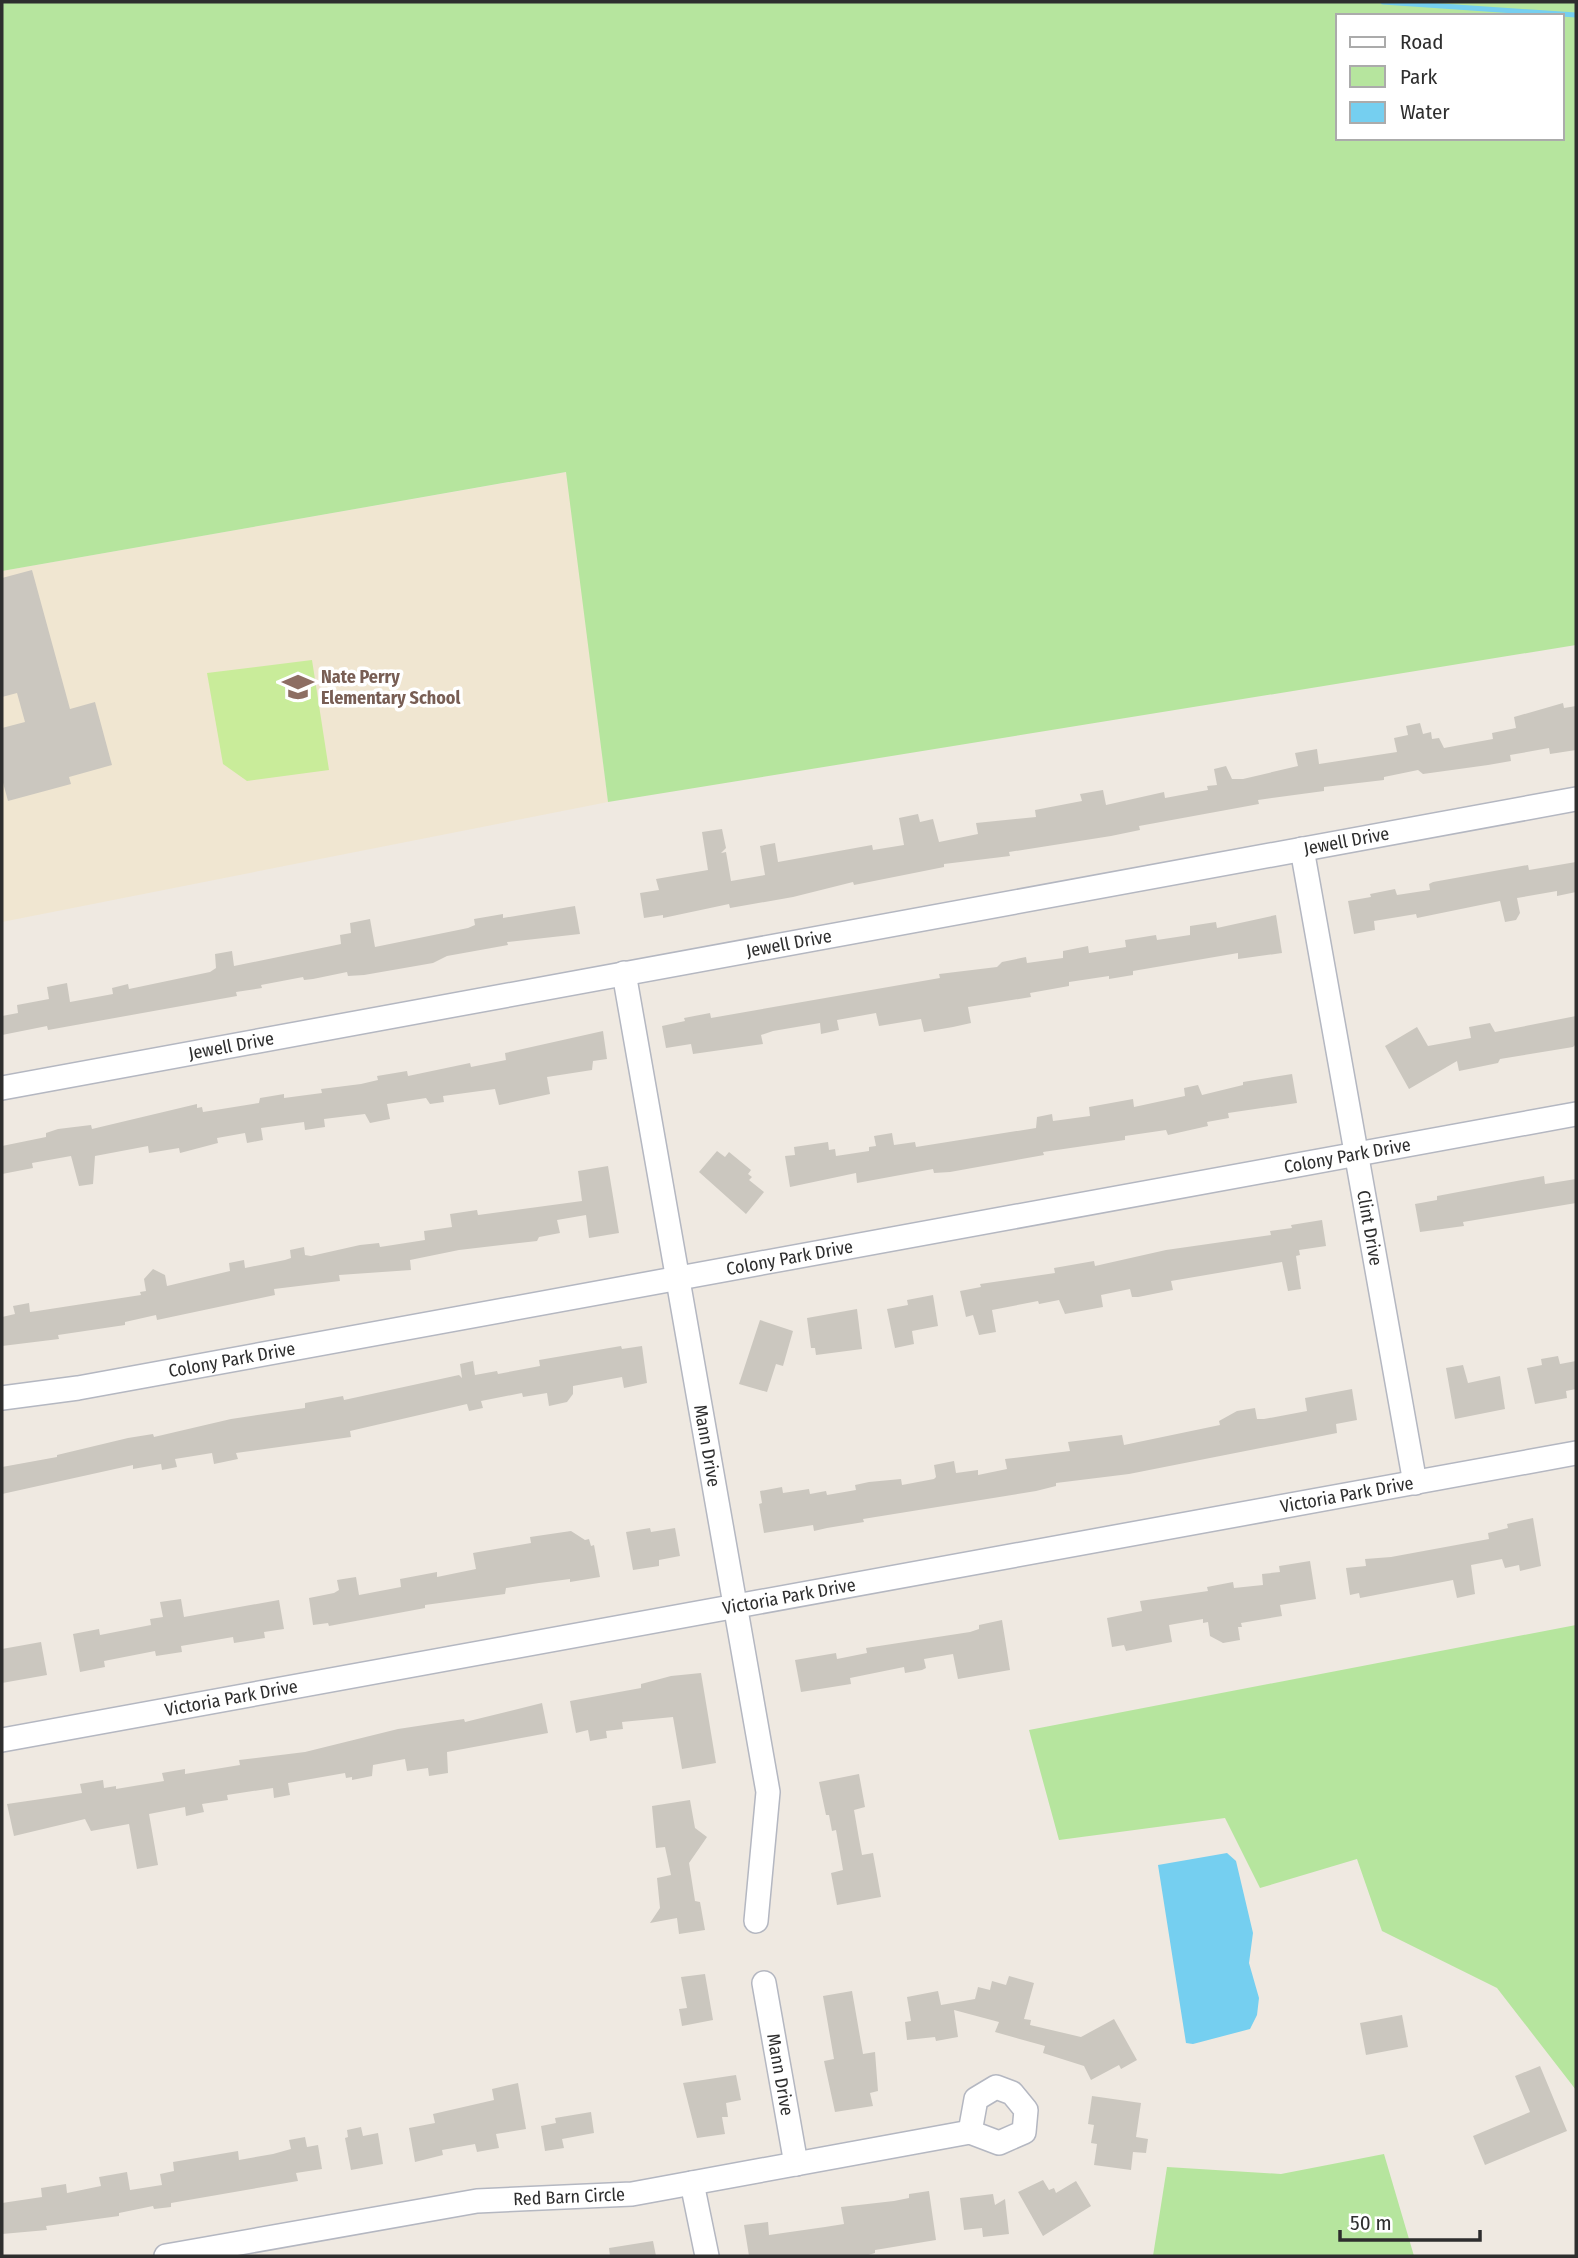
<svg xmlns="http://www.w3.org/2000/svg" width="1578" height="2258" viewBox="0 0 1578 2258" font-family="'Fira Sans Condensed',sans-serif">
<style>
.education{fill:#f0e6d1}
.green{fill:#b6e59e;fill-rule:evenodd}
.pitch{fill:#c9ec9a}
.water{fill:#75cff0}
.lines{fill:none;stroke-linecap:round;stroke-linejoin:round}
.stream{stroke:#75cff0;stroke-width:5}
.building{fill:#cbc7bf}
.street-casing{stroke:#b4b7c1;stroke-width:26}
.street{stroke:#fff;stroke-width:23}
.labels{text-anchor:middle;stroke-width:7;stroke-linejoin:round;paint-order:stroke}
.education-label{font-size:18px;font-weight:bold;fill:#785e54;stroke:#fff;text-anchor:start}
.street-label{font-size:18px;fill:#2e2e2e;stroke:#fff}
</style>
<rect width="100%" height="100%" fill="#efe9e1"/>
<polygon class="education" points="567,472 608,802 2,922 2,571"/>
<g class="green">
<path d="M 2,2 L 1576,2 L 1576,645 L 608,802 L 566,472 L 2,571 ZM 1338,16 L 1562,16 L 1562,138 L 1338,138 Z"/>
<polygon points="1576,1625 1576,2090 1497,1988 1382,1931 1357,1859 1260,1888 1225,1818 1059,1840 1029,1730"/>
<polygon points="1384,2154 1414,2256 1153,2256 1167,2167 1281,2174"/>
</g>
<polygon class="pitch" points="312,660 329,770 247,781 223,764 207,673"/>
<polygon class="water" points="1227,1853 1236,1861 1253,1933 1249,1963 1259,1998 1257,2015 1250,2029 1193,2044 1186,2043 1158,1865"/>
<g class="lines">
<polyline class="stream" points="1383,2 1576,15"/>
</g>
<g class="building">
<polygon points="32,570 70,709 95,702 112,765 69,777 71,784 8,801 2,779 2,728 25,722 17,693 2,697 2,578"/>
<polygon points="1563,703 1564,708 1576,706 1576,750 1550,754 1549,748 1510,755 1511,761 1488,765 1423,774 1418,770 1384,777 1384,780 1324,787 1324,791 1258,800 1259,804 1139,826 1140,830 1111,836 1009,852 1010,856 944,864 944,867 854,885 853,882 793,897 730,908 729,904 663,918 663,915 644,918 640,893 659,890 656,879 708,870 702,832 722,829 726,848 721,853 726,852 731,881 765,875 760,846 775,843 778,862 872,845 873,850 904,845 899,818 918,814 920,822 933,819 939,842 978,834 976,823 1036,817 1035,810 1082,801 1080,794 1103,790 1106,805 1164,792 1165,798 1208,790 1207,786 1217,785 1214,769 1226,766 1232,779 1243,779 1298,766 1295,753 1317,749 1319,764 1397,752 1394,738 1408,735 1406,726 1420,723 1423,734 1431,732 1432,739 1439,738 1444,748 1493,739 1492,733 1516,728 1514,717"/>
<polygon points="1576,862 1576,892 1557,896 1557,891 1517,898 1520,913 1516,920 1505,922 1500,901 1417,918 1416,914 1374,921 1375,930 1354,934 1348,901 1371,897 1370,894 1395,889 1397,895 1430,890 1429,884 1433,882 1528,865 1529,870"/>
<polygon points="575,906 580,934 507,942 508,945 447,956 433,963 364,975 348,976 347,972 313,979 304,980 303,977 261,985 262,988 236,992 237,996 48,1030 47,1026 2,1035 2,1016 18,1013 17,1005 49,999 47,987 67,983 70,1002 113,994 112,988 128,984 129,989 210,972 216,968 215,954 232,951 234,966 341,944 340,935 351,933 350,923 370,919 375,947 468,928 475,925 474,919 503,914 503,918"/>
<polygon points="1276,915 1282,953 1238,959 1238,953 1133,971 1133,975 1109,979 1109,976 1069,982 1069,986 1030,993 1031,997 968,1007 971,1023 953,1027 924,1032 921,1019 879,1026 876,1013 837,1020 839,1030 821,1034 820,1023 773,1031 761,1035 763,1044 693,1054 691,1044 666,1048 662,1026 685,1021 684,1018 710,1013 711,1018 940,978 939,974 997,967 1002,962 1026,957 1027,963 1063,958 1063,951 1088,946 1089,953 1126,947 1125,940 1156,935 1157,940 1190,935 1190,926 1216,922 1217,928"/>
<polygon points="1576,1016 1576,1044 1573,1047 1500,1059 1498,1063 1459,1071 1457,1061 1409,1089 1385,1046 1417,1027 1428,1046 1471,1038 1469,1027 1490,1023 1495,1032"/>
<polygon points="603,1031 607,1059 593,1061 592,1070 547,1077 550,1094 499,1105 495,1089 443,1096 444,1102 430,1104 426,1098 387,1104 390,1119 370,1123 365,1114 324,1119 325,1127 305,1130 304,1122 261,1128 263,1140 247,1143 245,1133 217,1138 218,1143 180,1153 179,1148 149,1153 148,1146 95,1156 93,1184 79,1186 71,1156 32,1163 33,1168 2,1174 2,1146 46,1137 46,1133 58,1129 91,1125 92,1129 197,1104 197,1108 202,1107 203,1112 259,1103 260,1098 284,1094 284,1098 322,1093 321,1089 361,1084 378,1080 377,1076 407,1071 408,1076 470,1063 471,1067 506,1060 505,1053"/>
<polygon points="1292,1074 1297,1103 1228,1113 1229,1118 1207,1122 1208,1126 1168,1135 1166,1130 1125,1136 1125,1140 1043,1152 1044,1155 950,1172 934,1173 933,1169 857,1183 856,1173 790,1187 785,1156 795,1155 794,1147 828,1142 829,1150 835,1149 836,1156 869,1151 869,1147 876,1146 874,1136 892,1133 894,1145 915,1142 916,1147 1036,1128 1037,1117 1052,1114 1053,1121 1090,1116 1089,1107 1133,1099 1134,1107 1185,1096 1184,1088 1198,1085 1202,1095 1243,1085 1243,1082"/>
<polygon points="717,1151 725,1157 729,1152 751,1170 748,1174 752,1177 749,1180 764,1192 746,1214 699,1172"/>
<polygon points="608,1166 619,1233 589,1238 586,1215 557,1220 560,1233 539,1237 537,1241 459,1250 410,1260 411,1270 339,1275 340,1281 274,1289 275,1295 157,1320 156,1315 125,1322 125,1325 58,1335 59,1339 2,1346 2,1317 15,1314 13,1306 29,1303 30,1312 37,1311 141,1295 140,1292 146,1291 144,1279 153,1269 165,1275 167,1286 230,1271 229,1263 244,1260 245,1268 285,1260 291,1258 290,1250 304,1247 305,1255 311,1256 360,1245 379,1243 380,1247 425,1240 424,1231 452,1227 450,1214 477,1210 478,1215 582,1201 578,1171"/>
<polygon points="1544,1176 1545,1184 1576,1179 1576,1203 1463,1222 1464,1226 1420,1232 1415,1204 1437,1200 1437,1196"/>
<polygon points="1322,1220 1326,1246 1299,1250 1300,1255 1296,1256 1301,1289 1288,1291 1282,1262 1171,1281 1173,1290 1138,1297 1132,1297 1130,1289 1101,1295 1103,1307 1065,1314 1059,1300 1039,1304 1038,1301 992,1310 996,1332 979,1335 973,1315 966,1317 960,1291 981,1287 980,1284 1055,1273 1054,1268 1094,1261 1095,1266 1166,1250 1271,1235 1270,1231 1292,1228 1291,1225"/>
<polygon points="933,1295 938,1326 912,1331 914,1344 895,1348 887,1309 908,1305 907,1300"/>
<polygon points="857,1309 862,1349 816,1355 815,1348 811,1348 807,1318"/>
<polygon points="760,1320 793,1331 783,1366 776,1364 767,1392 739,1384"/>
<polygon points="621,1346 622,1349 642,1346 647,1383 624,1388 622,1377 573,1386 573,1394 567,1402 549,1406 547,1393 523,1397 522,1393 481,1401 483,1408 469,1411 467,1404 350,1431 351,1437 236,1453 238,1459 214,1464 212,1453 175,1459 177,1467 162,1470 161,1464 133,1469 133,1465 2,1494 2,1467 57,1457 57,1455 128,1438 153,1434 154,1437 231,1419 305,1408 305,1403 343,1396 344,1400 459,1375 462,1378 460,1364 473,1361 475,1375 497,1371 498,1374 540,1366 539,1360"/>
<polygon points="1558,1356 1560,1364 1576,1361 1576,1389 1566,1391 1567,1398 1535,1404 1527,1368 1542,1365 1541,1359"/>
<polygon points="1463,1365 1468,1383 1500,1376 1505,1409 1455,1419 1446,1368"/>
<polygon points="1352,1389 1357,1420 1336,1424 1337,1433 1129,1474 1056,1483 1056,1486 1036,1491 863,1519 864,1522 827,1528 814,1531 813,1525 764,1533 759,1504 762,1503 760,1491 782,1487 783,1493 809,1489 810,1494 826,1491 827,1495 856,1490 855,1485 869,1482 901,1479 902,1485 934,1479 936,1477 934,1465 954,1461 956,1473 978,1470 978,1475 1007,1469 1005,1459 1070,1451 1068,1442 1122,1435 1124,1445 1220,1425 1219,1421 1237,1411 1255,1408 1257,1419 1264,1419 1307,1411 1305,1398"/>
<polygon points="1533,1518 1541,1566 1520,1571 1519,1565 1505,1568 1502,1559 1471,1565 1475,1594 1457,1598 1453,1580 1360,1598 1359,1593 1350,1595 1346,1568 1366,1566 1365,1559 1391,1557 1489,1539 1488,1533 1508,1528 1507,1524"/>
<polygon points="650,1528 651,1532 675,1528 680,1556 659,1560 659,1566 633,1570 626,1532"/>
<polygon points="571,1531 585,1540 589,1539 591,1546 594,1545 600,1577 570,1582 570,1579 539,1583 506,1588 505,1594 425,1605 425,1608 329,1626 328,1623 313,1625 309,1598 334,1593 339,1590 337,1580 356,1577 359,1595 401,1587 400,1579 437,1572 437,1577 476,1569 473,1553 531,1543 530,1537"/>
<polygon points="1310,1561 1316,1599 1280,1605 1282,1616 1241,1623 1242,1627 1238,1627 1240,1640 1223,1643 1210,1636 1208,1622 1203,1623 1203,1619 1169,1625 1172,1642 1126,1651 1124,1645 1112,1647 1107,1618 1142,1611 1140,1601 1208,1591 1207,1587 1233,1582 1234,1588 1263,1585 1262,1574 1280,1572 1279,1566"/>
<polygon points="181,1599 184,1617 279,1600 284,1629 264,1632 265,1638 234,1643 233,1637 181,1646 182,1652 156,1656 155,1651 104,1661 105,1667 80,1672 73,1634 99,1629 100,1635 151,1625 150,1619 163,1617 160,1602"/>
<polygon points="1002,1620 1010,1670 958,1679 953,1654 924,1659 926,1668 922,1670 905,1673 904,1667 850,1678 851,1684 801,1692 795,1660 836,1653 837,1659 867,1653 866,1648 970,1632 979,1629 979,1625"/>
<polygon points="41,1642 47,1675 2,1683 2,1649"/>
<polygon points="701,1673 716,1763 682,1769 673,1717 622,1722 623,1729 606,1731 607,1738 590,1741 588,1730 576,1733 570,1701 641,1688 641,1684 671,1676"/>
<polygon points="542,1703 548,1733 447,1752 448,1773 429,1776 428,1768 407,1771 405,1759 373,1765 372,1776 352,1780 352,1777 346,1778 345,1773 288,1783 290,1795 274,1798 273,1788 227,1795 228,1800 202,1804 204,1812 186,1816 185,1807 149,1814 158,1865 137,1869 129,1824 91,1831 85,1819 14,1836 7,1804 82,1793 80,1784 103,1780 104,1788 116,1786 116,1789 164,1781 162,1773 185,1769 185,1774 240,1765 239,1760 305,1752 398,1729 464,1719 465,1722"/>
<polygon points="859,1774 865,1807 854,1810 859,1839 862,1855 873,1853 881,1897 837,1905 831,1873 843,1870 836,1830 832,1831 829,1815 826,1815 819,1782"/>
<polygon points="690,1800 695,1828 707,1837 689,1863 695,1901 700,1902 705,1930 679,1934 677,1918 650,1923 660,1908 657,1878 671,1875 665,1847 656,1848 652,1806"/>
<polygon points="705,1974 713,2020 682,2026 679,2009 687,2008 681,1977"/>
<polygon points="1009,1976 1034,1983 1024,2019 1031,2020 1030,2025 1081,2037 1114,2019 1137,2060 1121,2069 1119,2065 1091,2080 1084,2066 1043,2053 1045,2046 995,2032 999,2022 954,2010 958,2037 936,2041 935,2037 907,2040 905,2022 911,2021 907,1997 938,1991 941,2005 975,1999 978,1987 990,1990 992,1981 1006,1985"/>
<polygon points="852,1991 863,2054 875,2052 878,2091 870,2093 873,2106 835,2112 824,2061 834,2059 823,1996"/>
<polygon points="1402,2015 1408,2047 1366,2055 1360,2023"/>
<polygon points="1540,2066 1567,2131 1485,2165 1473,2136 1530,2112 1515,2076"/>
<polygon points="736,2075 741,2100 726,2103 728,2117 722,2117 725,2134 697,2138 683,2083"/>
<polygon points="518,2083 526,2129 496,2134 499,2148 477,2152 475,2144 442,2150 443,2155 415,2162 409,2128 435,2123 433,2114 494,2100 492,2089"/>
<polygon points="1092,2096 1141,2103 1136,2137 1148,2139 1146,2153 1133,2152 1131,2170 1094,2165 1097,2144 1091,2143 1094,2125 1088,2124"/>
<polygon points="591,2112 594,2133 562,2139 564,2148 545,2151 541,2126 556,2123 555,2118"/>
<polygon points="361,2127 363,2136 378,2133 383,2164 351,2170 345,2138 348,2137 347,2130"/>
<polygon points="305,2137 307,2147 318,2145 322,2169 296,2173 298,2181 171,2203 171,2207 154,2209 153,2206 119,2213 119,2216 46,2226 47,2230 2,2234 2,2203 42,2197 41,2188 66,2184 67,2193 101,2186 99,2177 127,2172 130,2190 162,2185 160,2174 174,2171 173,2162 238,2151 239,2160 273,2154 291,2149 289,2140"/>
<polygon points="1043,2180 1049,2190 1054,2188 1056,2193 1076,2181 1091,2206 1043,2236 1018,2192"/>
<polygon points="929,2191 936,2240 875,2250 875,2253 865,2256 749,2256 744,2225 768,2222 769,2235 825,2227 844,2224 841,2207 894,2201 909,2198 909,2194"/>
<polygon points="993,2194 995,2205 1005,2199 1009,2234 983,2237 982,2228 964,2230 960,2198"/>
<polygon points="653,2241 656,2256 610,2256 609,2248"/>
</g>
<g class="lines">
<defs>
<g id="street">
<path id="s1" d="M 1302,849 L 1415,1483"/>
<path id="s2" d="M 624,973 L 768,1792 L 756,1921"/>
<path id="s3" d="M 2,1088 L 1576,799"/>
<path id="s4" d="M 2,1398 L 78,1388 L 1576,1114"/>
<path id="s5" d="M 2,1740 L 1576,1453"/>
<path id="s6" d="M 764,1983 L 796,2164"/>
<polyline points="692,2183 707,2256"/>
<path id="s7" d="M 166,2256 L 477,2201 L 632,2194 L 970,2132 L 999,2143 L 1024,2132 L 1026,2110 L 1012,2093 L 996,2087 L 976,2099 L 970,2132"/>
</g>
</defs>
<use href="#street" class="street-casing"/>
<use href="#street" class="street"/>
</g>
<defs>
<symbol id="school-bare" viewBox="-9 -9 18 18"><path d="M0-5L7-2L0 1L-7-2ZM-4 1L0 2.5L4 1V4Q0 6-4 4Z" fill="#8d6e63" stroke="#fff" stroke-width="2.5" paint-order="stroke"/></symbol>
</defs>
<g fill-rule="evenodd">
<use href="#school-bare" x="276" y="665" width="44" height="44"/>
</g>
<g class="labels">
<g class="education-label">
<text x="321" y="683">Nate Perry<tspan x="321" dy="21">Elementary School</tspan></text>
</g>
<g class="street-label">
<text dy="6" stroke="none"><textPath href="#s3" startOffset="1367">Jewell Drive</textPath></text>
<text dy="6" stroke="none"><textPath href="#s3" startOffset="800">Jewell Drive</textPath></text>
<text dy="6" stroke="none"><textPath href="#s3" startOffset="233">Jewell Drive</textPath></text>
<text dy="6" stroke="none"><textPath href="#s4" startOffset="1367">Colony Park Drive</textPath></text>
<text dy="6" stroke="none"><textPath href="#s1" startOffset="385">Clint Drive</textPath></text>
<text dy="6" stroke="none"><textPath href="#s4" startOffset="800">Colony Park Drive</textPath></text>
<text dy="6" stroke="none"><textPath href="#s4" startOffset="233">Colony Park Drive</textPath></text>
<text dy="6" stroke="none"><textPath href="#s2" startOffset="480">Mann Drive</textPath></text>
<text dy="6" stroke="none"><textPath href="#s5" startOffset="1367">Victoria Park Drive</textPath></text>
<text dy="6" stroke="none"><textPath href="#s5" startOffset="800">Victoria Park Drive</textPath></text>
<text dy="6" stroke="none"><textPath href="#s5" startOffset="233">Victoria Park Drive</textPath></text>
<text dy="6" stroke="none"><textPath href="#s6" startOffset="93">Mann Drive</textPath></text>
<text dy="6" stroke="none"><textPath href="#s7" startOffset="408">Red Barn Circle</textPath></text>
</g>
</g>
<rect width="1578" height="2258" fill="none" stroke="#2e2e2e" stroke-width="7"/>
<rect x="1336" y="14" width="228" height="126" fill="#ffffff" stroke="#ababab" stroke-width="2"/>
<rect x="1350" y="37" width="35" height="10" fill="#ffffff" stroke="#ababab" stroke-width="2"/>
<text x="1400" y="49" font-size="21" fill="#2e2e2e">Road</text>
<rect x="1350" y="66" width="35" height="21" fill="#b6e59e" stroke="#ababab" stroke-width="2"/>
<text x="1400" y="84" font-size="21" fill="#2e2e2e">Park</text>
<rect x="1350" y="102" width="35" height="21" fill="#75cff0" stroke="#ababab" stroke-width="2"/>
<text x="1400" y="119" font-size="21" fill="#2e2e2e">Water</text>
<path d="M1340 2230v10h140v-10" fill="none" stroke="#2e2e2e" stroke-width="3.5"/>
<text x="1350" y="2230" font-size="21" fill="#2e2e2e" stroke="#ffffff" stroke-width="5" paint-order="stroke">50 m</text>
</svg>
